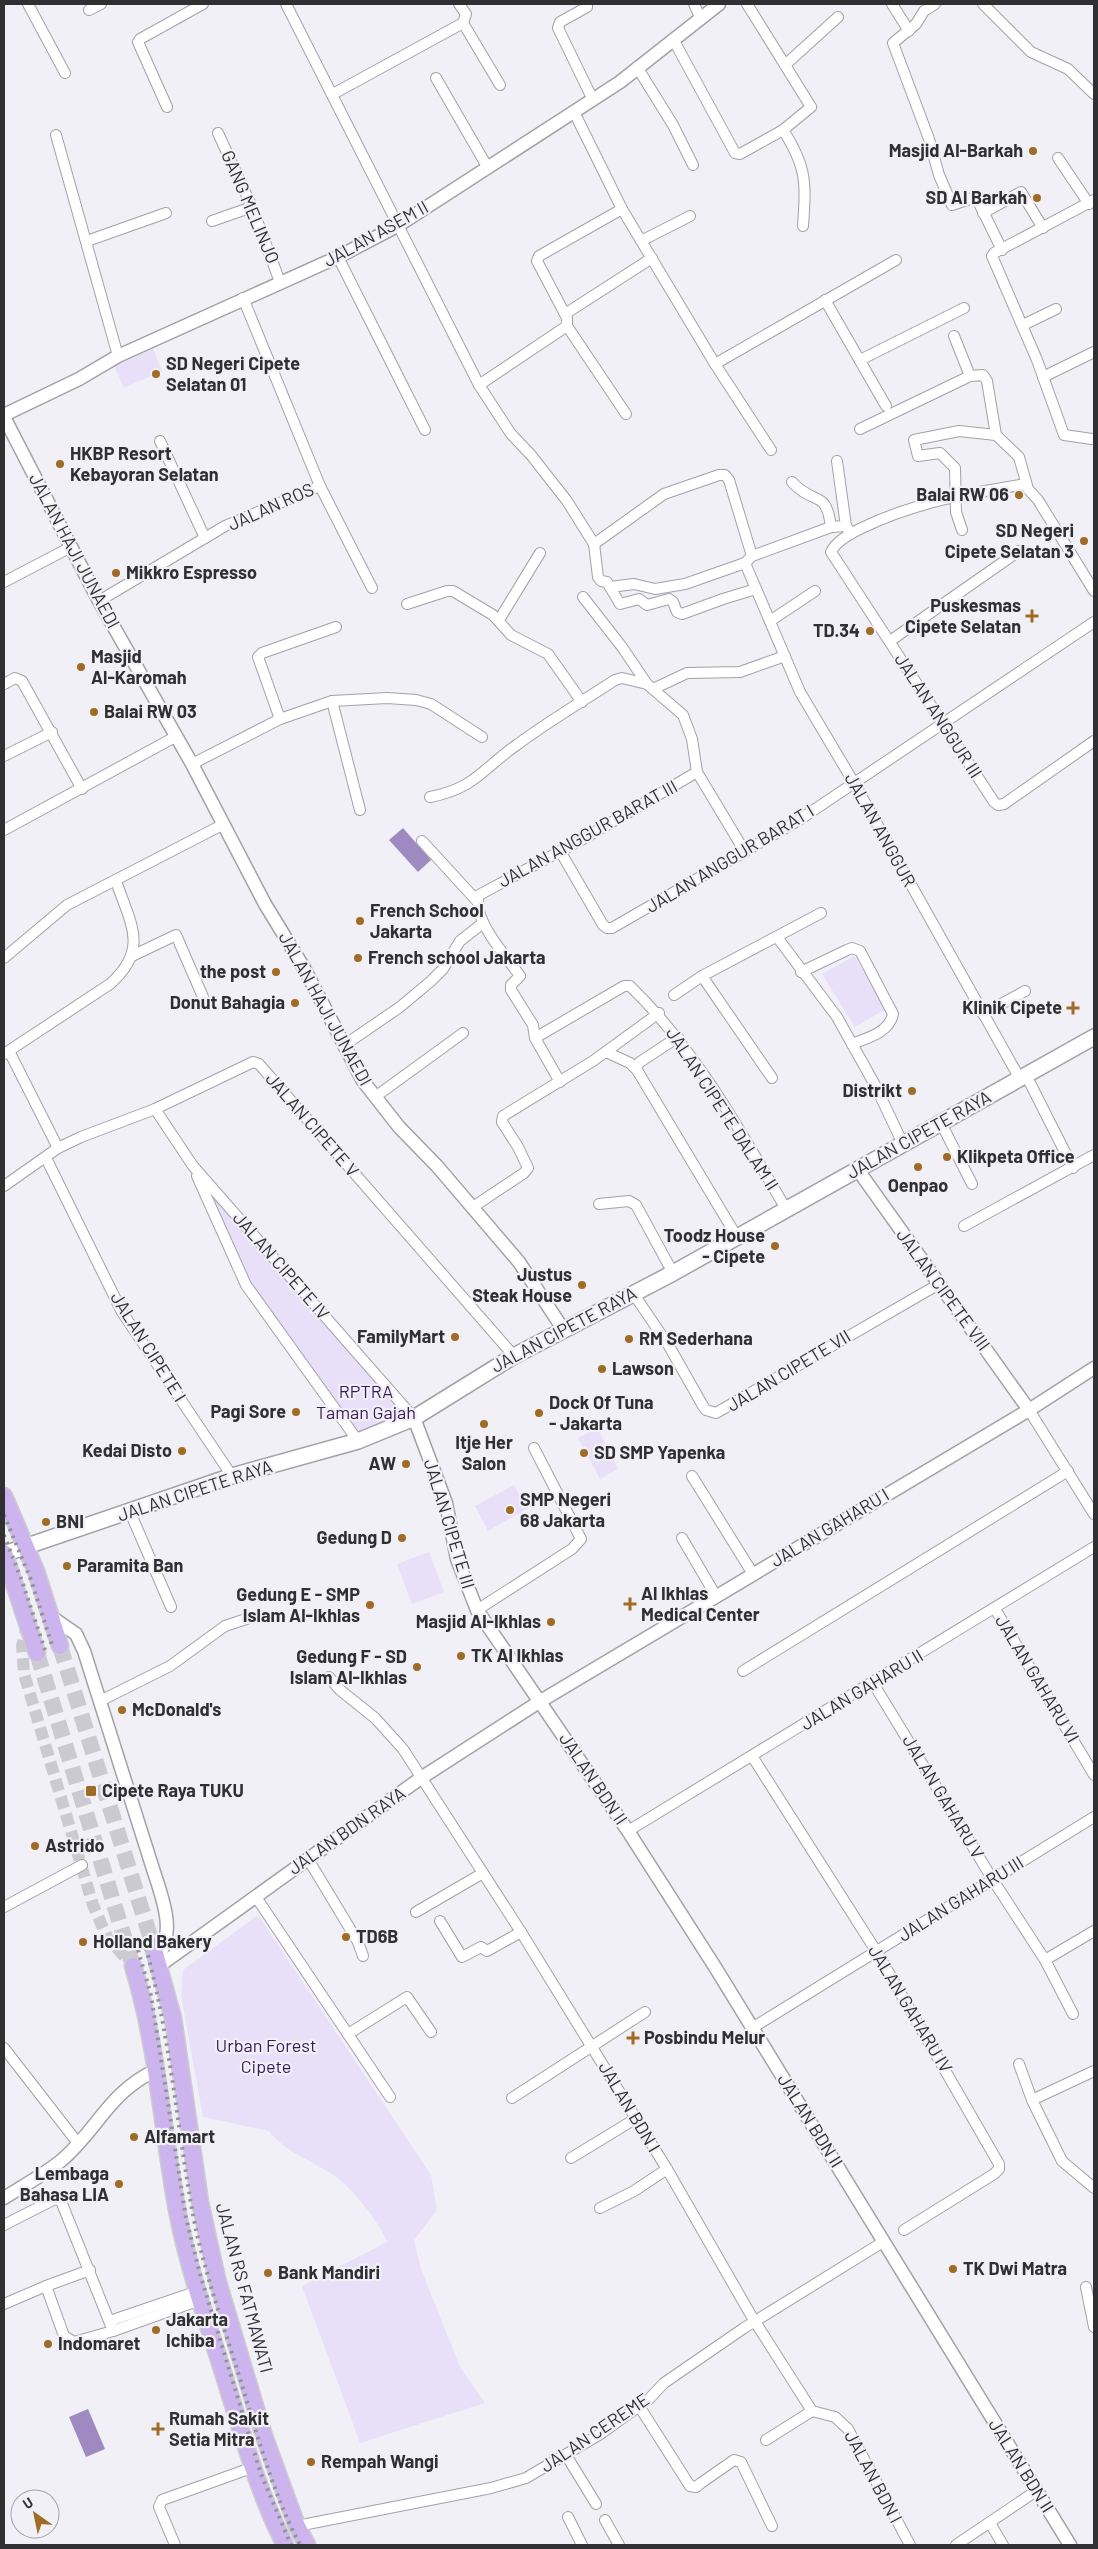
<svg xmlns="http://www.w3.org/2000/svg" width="1098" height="2549" viewBox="0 0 1098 2549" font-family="Barlow,sans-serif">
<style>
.green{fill:#e8dff9}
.water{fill:#9e8ac0}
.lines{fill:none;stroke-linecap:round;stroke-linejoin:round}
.tertiary-tunnel{stroke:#cbcad0;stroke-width:12;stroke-dasharray:12 6;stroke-linecap:butt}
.primary-tunnel{stroke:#cbcad0;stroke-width:16;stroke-dasharray:16 8;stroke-linecap:butt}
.minor-casing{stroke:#a3a1a7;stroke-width:12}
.tertiary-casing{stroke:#a3a1a7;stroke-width:15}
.secondary-casing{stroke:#a3a1a7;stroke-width:18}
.primary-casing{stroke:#cdcdce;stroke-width:19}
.minor{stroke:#fff;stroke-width:10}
.tertiary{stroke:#fff;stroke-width:12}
.secondary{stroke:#fff;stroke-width:15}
.primary{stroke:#ccb5ee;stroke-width:16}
.rail{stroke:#939297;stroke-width:4;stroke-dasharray:2.5 5;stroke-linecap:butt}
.poi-dot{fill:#a06b24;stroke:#f2f0f7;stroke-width:2}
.labels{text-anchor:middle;stroke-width:4.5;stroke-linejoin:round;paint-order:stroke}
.poi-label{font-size:18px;font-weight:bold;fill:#303032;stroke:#f2f0f7;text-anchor:start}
.street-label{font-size:18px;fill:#303032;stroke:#f2f0f7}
.park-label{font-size:18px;fill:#391a5b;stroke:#f2f0f7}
</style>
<rect width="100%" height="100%" fill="#f2f0f7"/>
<g class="green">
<polygon points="153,349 162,371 124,388 114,366"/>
<polygon points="854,956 886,1009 855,1027 822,974"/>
<polygon points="207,1189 410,1415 360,1436 253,1288"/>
<polygon points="597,1428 618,1469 600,1479 578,1438"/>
<polygon points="514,1485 527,1509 488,1531 475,1506"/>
<polygon points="429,1552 444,1592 412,1604 397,1564"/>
<path d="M 258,1915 L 431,2175 L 437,2210 L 414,2240 L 421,2269 L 460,2367 L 485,2403 L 360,2443 L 302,2286 L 387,2242 C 382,2225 350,2186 335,2176 C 313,2161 286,2153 269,2131 L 203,2117 L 181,1995 L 183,1970 Z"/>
</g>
<g class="water">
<polygon points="403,828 431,860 418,872 389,840"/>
<polygon points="88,2409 105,2449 86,2457 69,2417"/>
</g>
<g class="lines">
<polyline class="tertiary-tunnel" points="28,1623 22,1646 24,1674 93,1905 107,1937 133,1966"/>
<g class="primary-tunnel">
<polyline points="60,1646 153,1946"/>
<polyline points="37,1653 133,1966"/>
</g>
<defs>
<g id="minor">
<polyline points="28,4 65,73"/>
<polyline points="286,4 479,385 511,434 531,455 567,501 594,544 598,577 601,581 607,582 620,604 639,599 647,605 669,599 673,602 677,612 682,614 723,599 756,589"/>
<polyline points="587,4 587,7 560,22 558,28 593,100"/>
<polyline points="694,4 700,17"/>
<polyline points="892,4 909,31"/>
<polyline points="935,4 924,11 916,24 893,43 929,139 939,175 952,205 976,197 1002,250"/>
<polyline points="983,4 1031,52 1068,69 1094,94"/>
<polyline points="89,10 101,4"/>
<polyline points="463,23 500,85"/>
<polyline points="673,39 735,153 740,154 783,130 811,107 747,4"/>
<polyline points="785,65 838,17"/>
<polyline points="637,67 673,125 693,165"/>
<polyline points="436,78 488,168"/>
<polyline points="333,94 463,23 466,14 459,4"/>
<polyline points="167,107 138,42 140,39 203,4"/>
<polyline points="574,112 622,209 715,364 771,450"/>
<path d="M 783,130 C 807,167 806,183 803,226"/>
<polyline points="218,133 252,207 280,282"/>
<polyline points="56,135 118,356"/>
<polyline points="1058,158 1089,204"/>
<polyline points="983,213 1021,192 1043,228"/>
<polyline points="212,221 252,207"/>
<polyline points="87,241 166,213"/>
<polyline points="641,241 690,216"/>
<polyline points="338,257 425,430"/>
<polyline points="243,298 320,486 372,588"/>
<polyline points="825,300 886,406"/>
<polyline points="565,314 652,258"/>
<polyline points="1023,325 1056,309"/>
<polyline points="567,326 626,414"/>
<polyline points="954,336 970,376"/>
<polyline points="860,360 964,308"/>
<polyline points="715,364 896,260"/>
<polyline points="1043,377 1094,352"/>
<polyline points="479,385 567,326 567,318 537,261 539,256 622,209"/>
<polyline points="860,429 970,376 983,375 987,381 996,435 1019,457 1028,489 1038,500 1094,591"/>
<polyline points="1092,439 1064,435 1037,360 992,256 994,253 1094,200"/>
<polyline points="160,441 205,538"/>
<polyline points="837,461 846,526"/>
<path d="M 792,482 C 815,507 826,488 831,527"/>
<path d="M 1026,484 C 970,493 916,502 864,527 C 853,532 836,541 831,552 L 994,802 L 998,805 L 1004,804 L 1094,741"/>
<polyline points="962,530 956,512 955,468 940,453 918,456 914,440 959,431 996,435"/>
<polyline points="594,544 664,494 719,475 725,475 729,480 752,556"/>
<polyline points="745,563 800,692 854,783 1020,1079"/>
<polyline points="4,582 71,547"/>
<polyline points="610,587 634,584 655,589 685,584 745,563 752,556 831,527 846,526 851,534"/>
<polyline points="583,597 622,647 647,684"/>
<polyline points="99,601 225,526 320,486"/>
<polyline points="407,604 447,591 453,591 493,615 511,635 548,654 582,702"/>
<polyline points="499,620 540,553"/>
<polyline points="770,621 815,591"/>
<polyline points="890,641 1019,551"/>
<polyline points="4,684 15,678 22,681 82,789"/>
<polyline points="653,689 687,673 740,672 785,656"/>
<polyline points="332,701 360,810"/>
<polyline points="280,719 258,657 262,653 336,627"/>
<polyline points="4,756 52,732"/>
<polyline points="192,764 280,719 332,701 387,698 416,700 431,704 482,737"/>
<path d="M 430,797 C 476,788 483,768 518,744 C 549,721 583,701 615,680 L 622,678 L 647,684 L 683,715 L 692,739 L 697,772 L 745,852"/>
<polyline points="4,830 175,737"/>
<polyline points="422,841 477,901"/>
<polyline points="560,851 603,925 607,928 612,928 799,820 1094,622"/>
<polyline points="777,937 837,1017 875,1085 903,1144"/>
<polyline points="132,956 176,935 203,997"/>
<polyline points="4,958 67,905 222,825"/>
<path d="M 801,972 L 847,950 L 852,948 L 860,951 L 893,1014 C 889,1033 867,1038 852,1044"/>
<polyline points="702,976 772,1078"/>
<polyline points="674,995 702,976 821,913"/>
<polyline points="983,1014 1025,991"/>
<polyline points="678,1037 640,1062 636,1066 637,1070 737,1237"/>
<path d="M 535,1038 L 624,986 L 630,986 C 695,1049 740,1130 786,1209"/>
<polyline points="343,1046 400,1007 431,981 443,969 460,941 483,923"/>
<polyline points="9,1051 58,1148"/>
<polyline points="606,1052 630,1063 637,1070"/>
<path d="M 4,1054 L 110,984 C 150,949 130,923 116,881"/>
<polyline points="1026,1075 1073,1168"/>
<path d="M 560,1082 L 535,1038 L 533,1025 L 511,990 L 511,985 L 520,976 C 507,957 471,919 479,895 L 583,839 L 697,772"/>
<polyline points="375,1097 463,1033"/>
<polyline points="155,1109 193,1166 414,1418"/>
<polyline points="941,1123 972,1184"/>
<polyline points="46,1158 122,1312 232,1476"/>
<polyline points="197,1176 246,1285 358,1441"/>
<polyline points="4,1186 58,1148 81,1137 155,1109 253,1062 259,1064 514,1356"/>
<polyline points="599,1204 629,1201 636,1205 673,1273"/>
<polyline points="473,1207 524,1173 528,1168 518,1147 502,1122 503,1116 593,1061 659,1013"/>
<polyline points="964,1226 1094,1155"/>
<polyline points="633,1293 669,1346 703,1406 706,1410 716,1413 939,1284"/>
<polyline points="1029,1410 1094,1514"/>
<polyline points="692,1476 753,1574"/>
<polyline points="130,1512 171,1607"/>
<polyline points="682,1538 716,1596"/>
<polyline points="995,1609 1094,1775"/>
<polyline points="477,1610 572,1549 581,1539 534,1448"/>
<polyline points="743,1671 1068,1471"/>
<polyline points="329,1677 340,1690 375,1718 403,1749 521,1932 667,2169 752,2317 812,2411 835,2417 848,2429 910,2545"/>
<polyline points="873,1683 993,1880 1045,1960 1073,2014"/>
<polyline points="100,1701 170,1666 225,1626 249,1618"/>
<polyline points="752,1756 878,1954 999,2164 999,2169 994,2174 904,2230"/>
<polyline points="628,1831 1094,1547"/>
<polyline points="308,1859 358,1942 363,1956"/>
<polyline points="256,1897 390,2097"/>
<polyline points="4,1907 82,1865"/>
<polyline points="416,1912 483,1873"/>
<polyline points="440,1921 462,1957 481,1947 487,1951 521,1932"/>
<polyline points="1045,1960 1094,1931"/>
<polyline points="752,2028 1094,1817"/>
<polyline points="348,2034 407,1997 431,2032"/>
<polyline points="4,2048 77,2142"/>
<polyline points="1019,2064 1032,2100 1062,2161 1094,2188"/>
<polyline points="512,2098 645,2012"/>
<polyline points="1032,2100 1094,2071"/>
<polyline points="571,2158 635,2119"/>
<polyline points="600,2208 634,2191 667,2169"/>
<polyline points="4,2225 55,2199 61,2201 113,2331"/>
<polyline points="46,2286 90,2270"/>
<polyline points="1086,2287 1094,2327"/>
<polyline points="4,2304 46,2286 64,2336 74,2342 113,2331 200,2300"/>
<polyline points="110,2321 198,2291"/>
<polyline points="639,2406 690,2486 696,2487 701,2483 734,2460 741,2462 772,2526"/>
<polyline points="766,2440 812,2411"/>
<polyline points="566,2455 596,2504"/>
<polyline points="568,2517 582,2545"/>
<polyline points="605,2520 619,2545"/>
<polyline points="990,2523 1003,2545"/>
<polyline points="297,2526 491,2488 526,2478 602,2433 649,2399 664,2383 744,2328 883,2242"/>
<polyline points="175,2545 159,2507 162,2500 254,2467"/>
<polyline points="956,2545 1036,2491"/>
</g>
<g id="tertiary">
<polyline points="4,415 79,379 118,356 338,257 399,225 620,82 719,4"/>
<polyline points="4,417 99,601 192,764 265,904 304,968 363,1081 399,1127 437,1166 519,1262 563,1329"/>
<polyline points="858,1170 1029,1410"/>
<polyline points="414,1418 446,1503 457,1559 477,1610 628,1831 715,1967 1070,2545"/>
<path d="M 50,1616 L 76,1634 L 84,1651 L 153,1869 C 162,1897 177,1933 157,1958"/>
<polyline points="159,1966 421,1778 539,1702 1029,1410 1094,1368"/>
<path d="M 4,2198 C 23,2186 45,2174 62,2160 C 99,2128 108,2093 156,2070"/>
</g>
<polyline id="secondary" points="4,1554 232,1476 358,1441 414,1418 514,1356 673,1273 1094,1037"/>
<g id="primary">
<polyline points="4,1496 36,1571 60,1646"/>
<polyline points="4,1553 37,1653"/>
<polyline points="153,1946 173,2018 200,2202 217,2279 264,2436 297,2526 307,2545"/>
<path d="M 133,1966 C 158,2047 162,2132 178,2215 C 189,2271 209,2327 226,2382 C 243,2437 259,2494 285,2545"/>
</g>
</defs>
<use href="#minor" class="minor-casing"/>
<use href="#tertiary" class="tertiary-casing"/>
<use href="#secondary" class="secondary-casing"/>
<use href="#primary" class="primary-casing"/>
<use href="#minor" class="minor"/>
<use href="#tertiary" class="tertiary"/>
<use href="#secondary" class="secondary"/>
<use href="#primary" class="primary"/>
<g class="rail">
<polyline points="4,1515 31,1580 53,1648"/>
<polyline points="4,1535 22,1581 45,1650"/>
<path d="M 146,1948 C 170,2036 177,2126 193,2215 C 204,2272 224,2327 241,2382 C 258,2437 273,2494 300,2545"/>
<polyline points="138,1950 151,1995 186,2218 200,2274 261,2474 291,2545"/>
</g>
</g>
<g class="poi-dot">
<circle cx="1033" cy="151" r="5"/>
<circle cx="1037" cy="198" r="5"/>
<circle cx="156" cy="374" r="5"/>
<circle cx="60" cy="464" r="5"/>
<circle cx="1019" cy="495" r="5"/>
<circle cx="1084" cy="541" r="5"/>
<circle cx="116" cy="573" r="5"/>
<path d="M1029.5 608.5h5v5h5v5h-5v5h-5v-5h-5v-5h5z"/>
<circle cx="870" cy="631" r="5"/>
<circle cx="81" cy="667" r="5"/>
<circle cx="94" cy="712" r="5"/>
<circle cx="360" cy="921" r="5"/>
<circle cx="358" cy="958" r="5"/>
<circle cx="276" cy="972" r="5"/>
<circle cx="295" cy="1003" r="5"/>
<path d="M1070.5 1000.5h5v5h5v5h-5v5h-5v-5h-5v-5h5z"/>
<circle cx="912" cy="1091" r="5"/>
<circle cx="947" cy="1157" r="5"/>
<circle cx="918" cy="1167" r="5"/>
<circle cx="775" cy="1246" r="5"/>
<circle cx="582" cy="1285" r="5"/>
<circle cx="455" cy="1337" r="5"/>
<circle cx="629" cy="1339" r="5"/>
<circle cx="602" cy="1369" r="5"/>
<circle cx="296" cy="1412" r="5"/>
<circle cx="539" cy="1413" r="5"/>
<circle cx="484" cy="1424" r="5"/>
<circle cx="182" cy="1451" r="5"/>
<circle cx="584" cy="1453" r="5"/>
<circle cx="406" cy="1464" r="5"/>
<circle cx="510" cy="1510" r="5"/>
<circle cx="46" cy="1522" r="5"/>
<circle cx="402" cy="1538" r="5"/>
<circle cx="67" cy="1566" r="5"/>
<path d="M627.5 1596.5h5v5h5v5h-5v5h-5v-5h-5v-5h5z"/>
<circle cx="370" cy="1605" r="5"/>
<circle cx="551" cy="1622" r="5"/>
<circle cx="461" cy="1656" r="5"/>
<circle cx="417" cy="1667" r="5"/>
<circle cx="122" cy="1710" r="5"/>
<rect x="85" y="1785" width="12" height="12" rx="2.5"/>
<circle cx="35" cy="1846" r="5"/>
<circle cx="346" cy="1937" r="5"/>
<circle cx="83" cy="1942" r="5"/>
<path d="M630.5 2030.5h5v5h5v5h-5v5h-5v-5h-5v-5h5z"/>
<circle cx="134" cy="2137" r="5"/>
<circle cx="119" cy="2184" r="5"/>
<circle cx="953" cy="2269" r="5"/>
<circle cx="268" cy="2273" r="5"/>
<circle cx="156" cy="2330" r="5"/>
<circle cx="48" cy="2344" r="5"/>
<path d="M155.5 2421.5h5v5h5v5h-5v5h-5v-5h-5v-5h5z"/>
<circle cx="311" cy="2462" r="5"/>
</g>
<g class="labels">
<g class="poi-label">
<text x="1023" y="157" text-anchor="end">Masjid Al-Barkah</text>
<text x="1027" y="204" text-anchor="end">SD Al Barkah</text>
<text x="166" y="370">SD Negeri Cipete<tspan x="166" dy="21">Selatan 01</tspan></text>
<text x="70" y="460">HKBP Resort<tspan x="70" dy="21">Kebayoran Selatan</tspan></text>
<text x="1009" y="501" text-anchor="end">Balai RW 06</text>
<text x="1074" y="537" text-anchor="end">SD Negeri<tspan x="1074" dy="21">Cipete Selatan 3</tspan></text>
<text x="126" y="579">Mikkro Espresso</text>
<text x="1021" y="612" text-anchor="end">Puskesmas<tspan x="1021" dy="21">Cipete Selatan</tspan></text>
<text x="860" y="637" text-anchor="end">TD.34</text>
<text x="91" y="663">Masjid<tspan x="91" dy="21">Al-Karomah</tspan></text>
<text x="104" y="718">Balai RW 03</text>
<text x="370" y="917">French School<tspan x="370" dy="21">Jakarta</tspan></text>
<text x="368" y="964">French school Jakarta</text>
<text x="266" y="978" text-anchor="end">the post</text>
<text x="285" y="1009" text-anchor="end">Donut Bahagia</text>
<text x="1062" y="1014" text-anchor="end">Klinik Cipete</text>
<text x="902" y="1097" text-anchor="end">Distrikt</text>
<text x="957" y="1163">Klikpeta Office</text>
<text x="918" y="1192" text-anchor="middle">Oenpao</text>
<text x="765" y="1242" text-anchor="end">Toodz House<tspan x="765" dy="21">- Cipete</tspan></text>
<text x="572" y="1281" text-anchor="end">Justus<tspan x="572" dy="21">Steak House</tspan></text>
<text x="445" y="1343" text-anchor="end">FamilyMart</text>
<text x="639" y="1345">RM Sederhana</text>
<text x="612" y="1375">Lawson</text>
<text x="549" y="1409">Dock Of Tuna<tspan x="549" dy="21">- Jakarta</tspan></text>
<text x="286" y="1418" text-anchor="end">Pagi Sore</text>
<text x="484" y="1449" text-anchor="middle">Itje Her<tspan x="484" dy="21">Salon</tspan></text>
<text x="172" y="1457" text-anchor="end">Kedai Disto</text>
<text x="594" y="1459">SD SMP Yapenka</text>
<text x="396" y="1470" text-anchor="end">AW</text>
<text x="520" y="1506">SMP Negeri<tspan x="520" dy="21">68 Jakarta</tspan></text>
<text x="56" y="1528">BNI</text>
<text x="392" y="1544" text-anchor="end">Gedung D</text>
<text x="77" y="1572">Paramita Ban</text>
<text x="641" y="1600">Al Ikhlas<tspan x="641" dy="21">Medical Center</tspan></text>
<text x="360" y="1601" text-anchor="end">Gedung E - SMP<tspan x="360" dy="21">Islam Al-Ikhlas</tspan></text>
<text x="541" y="1628" text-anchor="end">Masjid Al-Ikhlas</text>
<text x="471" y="1662">TK Al Ikhlas</text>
<text x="407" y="1663" text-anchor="end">Gedung F - SD<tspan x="407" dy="21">Islam Al-Ikhlas</tspan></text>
<text x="132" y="1716">McDonald's</text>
<text x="102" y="1797">Cipete Raya TUKU</text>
<text x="45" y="1852">Astrido</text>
<text x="356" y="1943">TD6B</text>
<text x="93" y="1948">Holland Bakery</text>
<text x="644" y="2044">Posbindu Melur</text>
<text x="144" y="2143">Alfamart</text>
<text x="109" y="2180" text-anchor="end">Lembaga<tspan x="109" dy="21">Bahasa LIA</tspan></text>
<text x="963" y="2275">TK Dwi Matra</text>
<text x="278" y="2279">Bank Mandiri</text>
<text x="166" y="2326">Jakarta<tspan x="166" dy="21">Ichiba</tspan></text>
<text x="58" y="2350">Indomaret</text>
<text x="169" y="2425">Rumah Sakit<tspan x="169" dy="21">Setia Mitra</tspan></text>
<text x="321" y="2468">Rempah Wangi</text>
</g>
<g class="street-label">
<text transform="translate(250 207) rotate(67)" y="6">GANG MELINJO</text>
<text transform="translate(376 234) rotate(-29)" y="6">JALAN ASEM II</text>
<text transform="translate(271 507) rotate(-24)" y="6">JALAN ROS</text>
<text transform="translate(74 551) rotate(62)" y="6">JALAN HAJI JUNAEDI</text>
<text transform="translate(938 716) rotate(57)" y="6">JALAN ANGGUR III</text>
<text transform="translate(880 830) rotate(61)" y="6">JALAN ANGGUR</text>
<text transform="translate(588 834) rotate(-29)" y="6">JALAN ANGGUR BARAT III</text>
<text transform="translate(730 859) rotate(-31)" y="6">JALAN ANGGUR BARAT I</text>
<text transform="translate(325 1009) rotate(61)" y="6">JALAN HAJI JUNAEDI</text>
<text transform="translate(722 1109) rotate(57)" y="6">JALAN CIPETE DALAM II</text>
<text transform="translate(312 1125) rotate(49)" y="6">JALAN CIPETE V</text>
<text transform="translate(919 1135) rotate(-29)" y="6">JALAN CIPETE RAYA</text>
<text transform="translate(281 1266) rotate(49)" y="6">JALAN CIPETE IV</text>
<text transform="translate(943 1290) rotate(54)" y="6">JALAN CIPETE VIII</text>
<text transform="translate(564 1330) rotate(-28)" y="6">JALAN CIPETE RAYA</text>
<text transform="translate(148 1347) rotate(58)" y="6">JALAN CIPETE I</text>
<text transform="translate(789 1371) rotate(-31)" y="6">JALAN CIPETE VII</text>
<text transform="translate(195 1491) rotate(-18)" y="6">JALAN CIPETE RAYA</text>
<text transform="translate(449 1524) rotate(73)" y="6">JALAN CIPETE III</text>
<text transform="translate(830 1528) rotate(-31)" y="6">JALAN GAHARU I</text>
<text transform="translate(1037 1679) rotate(59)" y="6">JALAN GAHARU VI</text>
<text transform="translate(862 1690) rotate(-31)" y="6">JALAN GAHARU II</text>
<text transform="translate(593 1779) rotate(56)" y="6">JALAN BDN II</text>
<text transform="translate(943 1797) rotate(59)" y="6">JALAN GAHARU V</text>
<text transform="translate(347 1831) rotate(-35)" y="6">JALAN BDN RAYA</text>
<text transform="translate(961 1899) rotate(-32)" y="6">JALAN GAHARU III</text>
<text transform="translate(910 2009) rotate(59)" y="6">JALAN GAHARU IV</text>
<text transform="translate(629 2107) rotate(59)" y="6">JALAN BDN I</text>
<text transform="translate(810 2121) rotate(58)" y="6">JALAN BDN II</text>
<text transform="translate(244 2288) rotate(75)" y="6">JALAN RS FATMAWATI</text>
<text transform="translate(595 2433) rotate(-34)" y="6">JALAN CEREME</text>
<text transform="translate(1021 2466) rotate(58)" y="6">JALAN BDN II</text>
<text transform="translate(873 2477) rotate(62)" y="6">JALAN BDN I</text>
</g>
<g class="park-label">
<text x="366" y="1398">RPTRA<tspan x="366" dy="21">Taman Gajah</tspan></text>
<text x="266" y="2052">Urban Forest<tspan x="266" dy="21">Cipete</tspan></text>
</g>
</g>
<rect width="1098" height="2549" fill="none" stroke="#303032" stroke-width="10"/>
<g transform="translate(35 2514) rotate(327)"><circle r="24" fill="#f2f0f7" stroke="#a4a3a8"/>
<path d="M0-4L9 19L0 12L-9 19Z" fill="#a06b24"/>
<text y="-8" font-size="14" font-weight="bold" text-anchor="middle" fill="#303032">U</text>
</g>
</svg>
